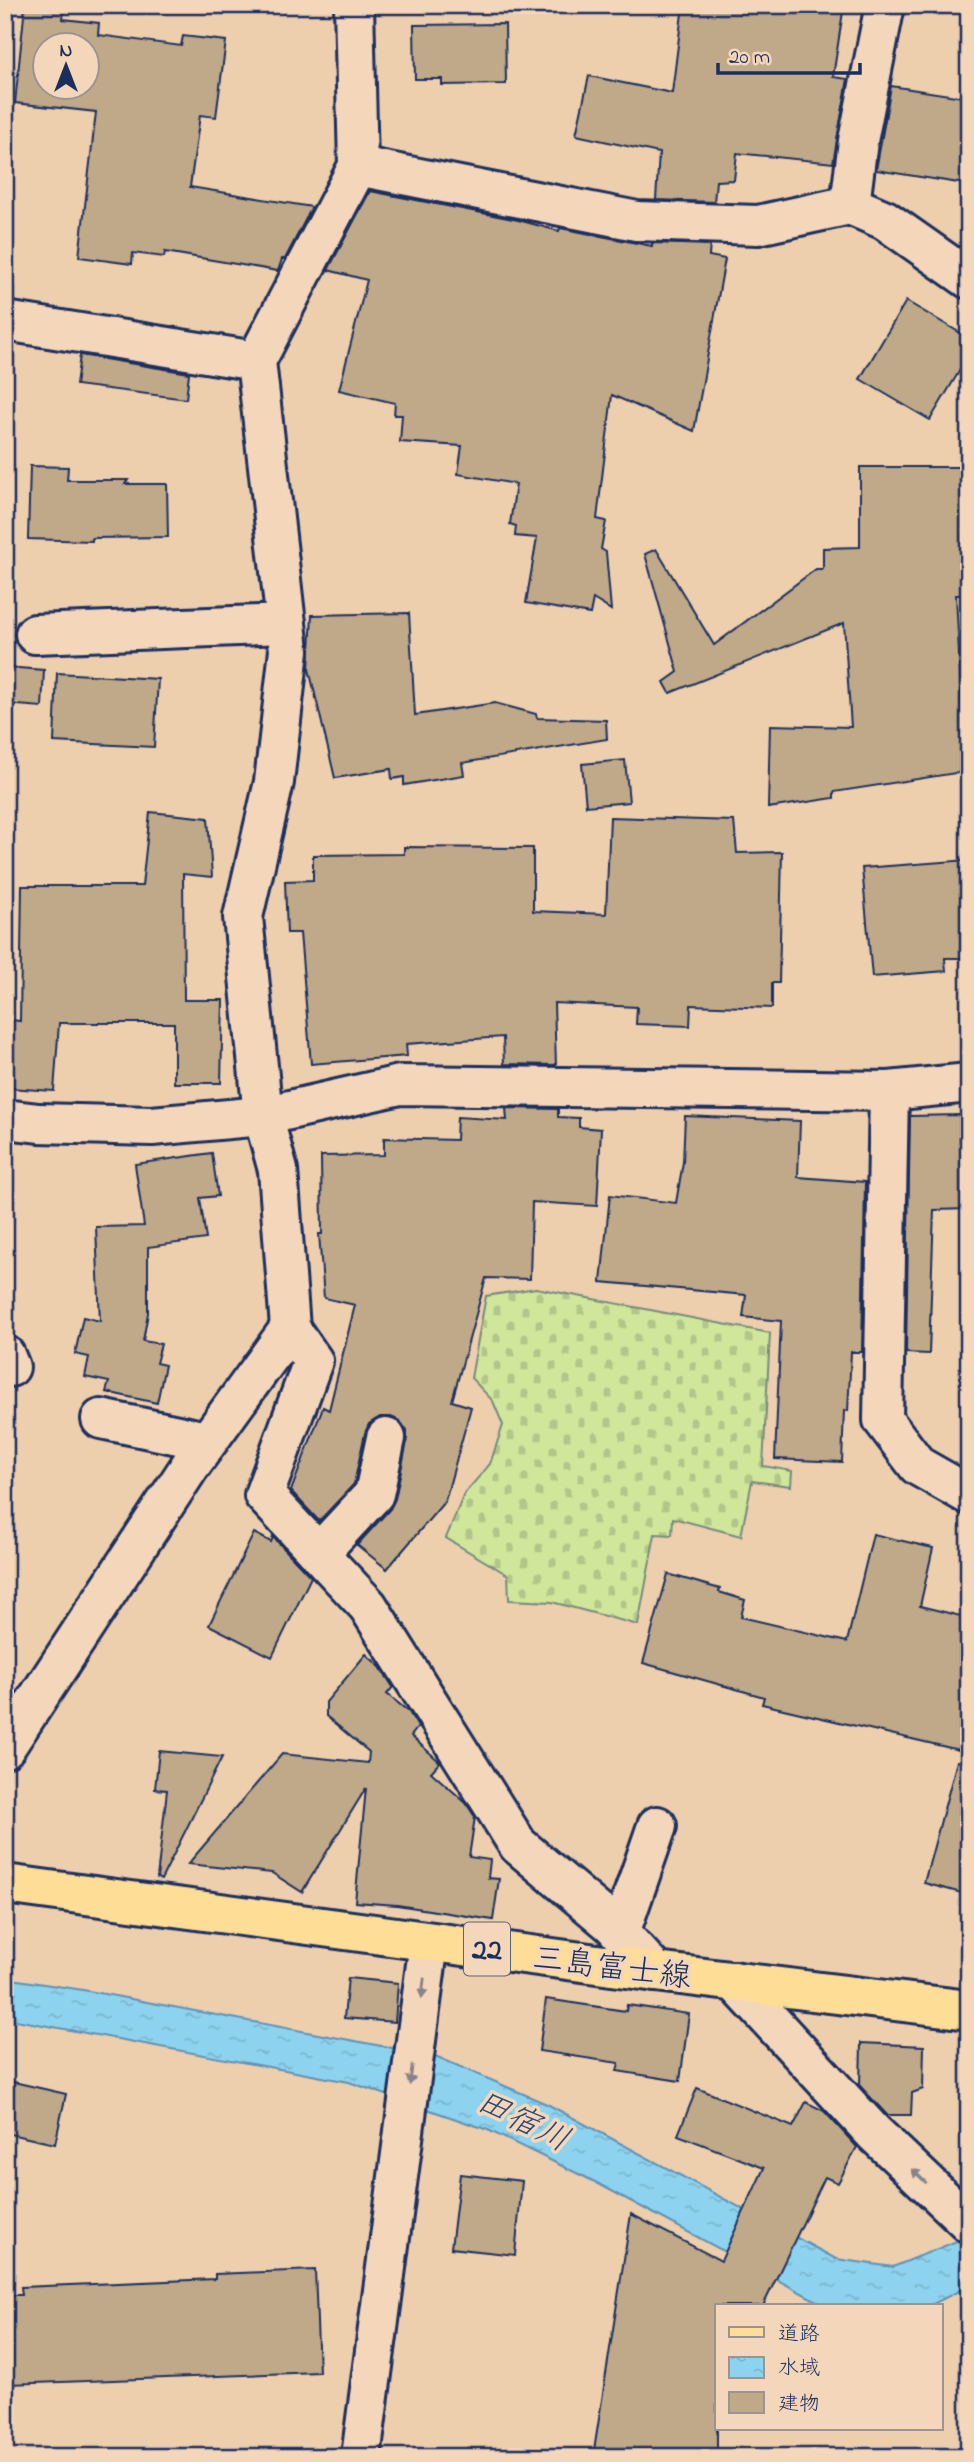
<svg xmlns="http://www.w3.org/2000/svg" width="974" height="2462" viewBox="0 0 974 2462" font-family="'Indie Flower','Klee One',sans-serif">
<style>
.cemetery{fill:url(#cemetery-stones);stroke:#758a7c;stroke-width:2}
.water{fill:url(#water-ripples);stroke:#5f91b5;stroke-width:2}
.building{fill:#bfa989;stroke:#1b2f5e;stroke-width:2;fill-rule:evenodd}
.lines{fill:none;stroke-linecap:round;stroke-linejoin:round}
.minor-casing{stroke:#1b2f5e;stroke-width:44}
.primary-casing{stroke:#1b2f5e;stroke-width:44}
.minor{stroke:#f4d6ba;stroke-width:38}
.primary{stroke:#fedd96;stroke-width:38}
.oneway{fill:#88828c}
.labels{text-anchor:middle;stroke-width:7;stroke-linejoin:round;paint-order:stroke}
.shield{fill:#f4d6ba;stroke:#5c617a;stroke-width:2}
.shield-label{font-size:30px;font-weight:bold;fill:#1b2f5e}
.street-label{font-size:32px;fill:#1b2f5e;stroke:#f4d6ba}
.water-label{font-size:33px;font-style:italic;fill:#2c4874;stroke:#f4d6ba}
</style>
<defs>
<pattern id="cemetery-stones" width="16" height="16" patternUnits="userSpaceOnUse" patternTransform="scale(1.75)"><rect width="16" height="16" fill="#cfe69b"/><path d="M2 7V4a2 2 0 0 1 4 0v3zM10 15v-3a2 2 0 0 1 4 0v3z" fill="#b1c688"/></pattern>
<pattern id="water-ripples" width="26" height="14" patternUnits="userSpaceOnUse" patternTransform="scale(1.75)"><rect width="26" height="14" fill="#8dd3ef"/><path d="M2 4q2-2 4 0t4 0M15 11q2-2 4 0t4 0" fill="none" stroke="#79b5cf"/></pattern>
</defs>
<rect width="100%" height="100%" fill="#edcfae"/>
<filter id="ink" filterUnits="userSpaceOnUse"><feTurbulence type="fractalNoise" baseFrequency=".0143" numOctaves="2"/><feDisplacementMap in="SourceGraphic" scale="14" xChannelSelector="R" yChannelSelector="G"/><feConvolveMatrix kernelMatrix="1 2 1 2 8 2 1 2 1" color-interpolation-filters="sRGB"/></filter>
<g filter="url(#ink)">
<polygon class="cemetery" points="536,1288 770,1333 763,1466 792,1471 791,1486 752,1481 741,1536 673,1518 672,1535 655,1534 638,1625 552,1602 509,1600 508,1575 446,1538 464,1494 490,1464 503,1425 493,1401 471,1378 486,1296"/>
<polygon class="water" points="5,1978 83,1990 435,2056 549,2105 836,2259 893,2267 969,2236 969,2286 929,2306 826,2306 595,2182 488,2130 349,2082 5,2018"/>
<g class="building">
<polygon points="683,5 844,5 833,77 848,79 833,163 737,153 734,180 716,181 714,202 656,200 659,153 576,135 589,76 672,93"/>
<path d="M 25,6 L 64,10 L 63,19 L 99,23 L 98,35 L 181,46 L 183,36 L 226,41 L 216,117 L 200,115 L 190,187 L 312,207 L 285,259 L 282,259 L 278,271 L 165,252 L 164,257 L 133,253 L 132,264 L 79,257 L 96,112 L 15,103 ZM 46,46 L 88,46 L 88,88 L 46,88 Z"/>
<polygon points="505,24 506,84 442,85 442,79 415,79 414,25"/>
<polygon points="891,86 969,98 969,156 965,184 876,170"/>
<polygon points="370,191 518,220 559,231 560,228 652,246 652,243 710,245 709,256 725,259 694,431 612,395 597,519 606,521 601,549 606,552 611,610 593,599 590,614 526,603 537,538 515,536 516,526 510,524 516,484 458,474 462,446 400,442 402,415 394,415 395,403 339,390 367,280 328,270"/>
<polygon points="906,301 969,338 969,355 930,420 860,379"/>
<polygon points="80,355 189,373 186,399 76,385"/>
<polygon points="30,466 68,467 67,480 128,480 125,484 167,484 168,537 92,538 92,541 28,539"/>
<polygon points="860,467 969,467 969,595 956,595 962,713 969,712 969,771 834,792 834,798 768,808 770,725 851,727 844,623 670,693 664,682 678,672 645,554 656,549 714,645 816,569 823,569 823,548 860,547"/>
<polygon points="409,613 415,715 495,703 536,714 537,718 606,720 607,739 462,763 464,775 404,785 404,777 392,779 391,769 335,778 309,669 312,615"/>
<polygon points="5,667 44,670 42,707 5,704"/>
<polygon points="57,673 158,679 154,747 54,742"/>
<polygon points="625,760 629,802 586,806 582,764"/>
<polygon points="150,812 208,818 212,877 183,874 184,1000 223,1000 221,1083 174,1083 174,1023 59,1023 54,1091 8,1088 12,1020 20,1021 22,886 142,886"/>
<polygon points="610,817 734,821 737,853 782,852 779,983 772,983 772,1008 691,1005 690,1026 636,1024 637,1007 554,1003 556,1065 504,1064 503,1037 406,1044 407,1056 311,1064 300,933 287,933 285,881 313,880 313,855 404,854 404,847 533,848 533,911 606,914"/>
<polygon points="969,860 969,958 945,958 946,971 872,977 862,868"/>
<polygon points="506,1108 558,1109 558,1117 579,1118 579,1127 601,1129 597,1206 532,1202 530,1279 486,1278 452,1401 471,1407 445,1501 387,1569 357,1545 390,1509 395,1499 407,1442 407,1431 400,1421 391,1417 380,1417 369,1424 365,1433 354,1484 319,1521 291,1491 323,1407 329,1410 355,1305 324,1298 319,1234 322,1234 321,1156 384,1155 384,1138 456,1140 457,1117 507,1120"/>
<polygon points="960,1115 960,1142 969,1142 969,1209 934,1210 929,1354 906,1353 910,1116"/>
<polygon points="685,1116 800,1121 798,1177 865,1182 862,1352 851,1352 848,1411 844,1410 842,1462 775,1459 781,1321 743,1317 746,1295 601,1282 610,1195 676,1203 683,1162"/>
<polygon points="212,1153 218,1196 200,1198 206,1239 148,1247 148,1313 143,1341 161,1344 156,1363 165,1365 157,1403 106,1392 109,1382 85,1377 89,1357 75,1354 83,1317 100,1321 96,1227 144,1226 135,1164"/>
<polygon points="254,1533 271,1542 273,1537 311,1577 272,1657 209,1625"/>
<polygon points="873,1534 933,1548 920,1606 969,1618 969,1710 959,1750 762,1704 764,1697 643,1663 668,1574 720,1589 719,1592 745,1600 741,1617 847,1642"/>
<polygon points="366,1654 380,1667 393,1687 387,1694 409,1712 418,1727 411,1736 440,1762 431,1772 466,1803 475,1817 469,1857 490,1860 488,1878 499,1879 493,1920 397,1905 355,1902 366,1788 302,1892 272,1873 188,1864 282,1754 368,1763 369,1752 326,1716 326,1702"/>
<polygon points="159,1751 222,1757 161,1880 157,1878 167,1790 155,1789"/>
<polygon points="957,1761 969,1762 969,1895 924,1883"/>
<polygon points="348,1978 398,1983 395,2022 344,2018"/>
<polygon points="546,1999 626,2011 627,2005 689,2014 680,2081 617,2071 619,2063 539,2051"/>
<polygon points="861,2043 924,2046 923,2089 912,2093 911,2115 887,2115 860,2086"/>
<polygon points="5,2080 66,2094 55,2144 5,2133"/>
<polygon points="697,2088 793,2127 806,2102 824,2111 857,2147 838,2183 825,2177 763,2306 717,2306 717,2457 593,2457 631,2214 721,2261 764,2168 678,2135"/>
<polygon points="460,2174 522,2181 515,2255 451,2248"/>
<polygon points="315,2270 319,2372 9,2384 6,2295 22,2295 21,2287 215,2279 215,2274"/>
</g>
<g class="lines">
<defs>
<g id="minor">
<polyline points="358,166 637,221 758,225 850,205 885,220 969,279"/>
<polyline points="850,205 858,141 885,5"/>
<polyline points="5,321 256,361"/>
<polyline points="35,634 286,624"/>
<polyline points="889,1091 883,1420 918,1466 969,1495"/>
<polyline points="5,1119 39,1123 152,1126 263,1116 400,1085 889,1091 969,1083"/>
<polyline points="290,1328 313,1361 264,1495 368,1606 518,1845 613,1925 656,1972"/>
<polyline points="5,1355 10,1367"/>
<polyline points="101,1419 207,1441"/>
<polyline points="319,1553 374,1494 386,1438"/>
<polyline points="5,1748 190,1466 290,1328 278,1170 263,1116 243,917 274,782 289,650 256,361 358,166 354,5"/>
<polyline points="620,1933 657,1826"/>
<polyline points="734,1981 874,2133 969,2223"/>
<polyline points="361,2457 429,1942"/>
</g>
<polyline id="primary" points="5,1884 656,1972 969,2010"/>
</defs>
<use href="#minor" class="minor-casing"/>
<use href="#primary" class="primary-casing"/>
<use href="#minor" class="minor"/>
<use href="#primary" class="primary"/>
</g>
<defs><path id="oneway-solid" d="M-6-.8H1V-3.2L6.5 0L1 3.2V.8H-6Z" transform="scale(1.75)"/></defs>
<g class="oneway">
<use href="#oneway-solid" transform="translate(423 1988) rotate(97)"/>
<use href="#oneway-solid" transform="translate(411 2075) rotate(97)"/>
<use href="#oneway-solid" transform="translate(919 2176) rotate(-136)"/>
</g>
</g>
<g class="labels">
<rect class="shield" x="464" y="1922.5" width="46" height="53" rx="5"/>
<g class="shield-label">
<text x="487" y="1959">22</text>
</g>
<g class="street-label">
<text transform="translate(612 1966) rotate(7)" y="11">三島富士線</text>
</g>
<g class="water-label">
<text transform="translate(524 2119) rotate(26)" y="12">田宿川</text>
</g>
</g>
<rect width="974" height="2462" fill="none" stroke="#f4d6ba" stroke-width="28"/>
<rect x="14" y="14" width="946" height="2434" fill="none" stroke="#1b2f5e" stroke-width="2.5" filter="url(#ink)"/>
<rect x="715" y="2304" width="228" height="126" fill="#f4d6ba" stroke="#9d9395" stroke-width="2"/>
<rect x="729" y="2327" width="35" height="10" fill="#fedd96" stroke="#9d9395" stroke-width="2"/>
<text x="778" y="2340" font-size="21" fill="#1b2f5e">道路</text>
<rect x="729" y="2357" width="35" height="21" fill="url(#water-ripples)" stroke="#9d9395" stroke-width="2"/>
<text x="778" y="2374" font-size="21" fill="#1b2f5e">水域</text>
<rect x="729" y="2392" width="35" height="21" fill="#bfa989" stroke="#9d9395" stroke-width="2"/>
<text x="778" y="2410" font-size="21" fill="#1b2f5e">建物</text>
<g transform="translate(66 66)"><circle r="33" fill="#f4d6ba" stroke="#9d9395" stroke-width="2"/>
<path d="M0-5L12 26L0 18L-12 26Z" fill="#1b2f5e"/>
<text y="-10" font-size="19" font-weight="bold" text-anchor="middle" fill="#1b2f5e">N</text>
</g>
<path d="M718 63v10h142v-10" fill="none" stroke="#1b2f5e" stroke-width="3.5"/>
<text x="729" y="63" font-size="21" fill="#1b2f5e" stroke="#f4d6ba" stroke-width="5" paint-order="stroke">20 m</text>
</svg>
